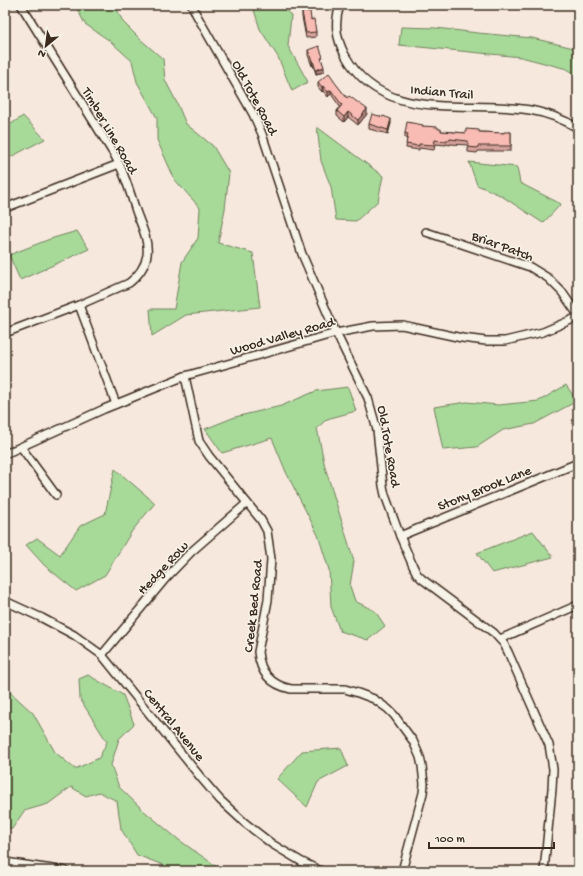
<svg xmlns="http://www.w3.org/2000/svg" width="583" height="876" viewBox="0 0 583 876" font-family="'Gochi Hand',sans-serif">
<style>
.green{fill:#a7d999;stroke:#71825c}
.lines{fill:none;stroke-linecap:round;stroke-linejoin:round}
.minor-casing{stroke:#3b2a1e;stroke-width:10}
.minor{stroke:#f7f3e8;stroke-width:7}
.wall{fill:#d5a29c;stroke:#3b2a1e}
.shaded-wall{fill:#ae847f;stroke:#3b2a1e}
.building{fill:#f8bcb5;stroke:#3b2a1e}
.labels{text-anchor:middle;stroke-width:3;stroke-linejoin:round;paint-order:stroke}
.street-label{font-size:14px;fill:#3b2a1e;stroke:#f7f3e8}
</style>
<rect width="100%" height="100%" fill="#f7e8de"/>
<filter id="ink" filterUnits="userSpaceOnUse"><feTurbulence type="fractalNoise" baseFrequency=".025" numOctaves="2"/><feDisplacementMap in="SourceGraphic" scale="8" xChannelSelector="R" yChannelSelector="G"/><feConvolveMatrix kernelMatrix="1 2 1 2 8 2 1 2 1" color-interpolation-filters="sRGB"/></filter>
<g filter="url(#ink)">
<g class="green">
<polygon points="75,5 115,5 123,22 140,39 163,59 165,80 177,103 186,124 213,146 229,173 225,209 218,243 253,253 260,307 186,315 152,336 150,309 174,309 182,262 198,238 200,208 175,180 157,140 157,118 137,82 132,61 110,41 85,24"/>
<polygon points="254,5 284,5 291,16 288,46 308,82 292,91 278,57 260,29 253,7"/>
<polygon points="401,27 436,28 478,33 532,38 578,49 578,76 567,69 521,57 399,45"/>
<polygon points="23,116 45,139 5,160 5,128"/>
<polygon points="317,127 383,176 378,201 356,221 336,220 331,187 321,161"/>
<polygon points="469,162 517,167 520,183 561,204 543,223 500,195 477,185"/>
<polygon points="77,231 89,249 20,280 9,255 50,239"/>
<polygon points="566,385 577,401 534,424 503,430 477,447 443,450 434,407 467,402 498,405 539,401"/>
<polygon points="348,387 356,411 327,419 317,428 325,467 354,561 350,586 355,601 375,611 385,626 368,640 340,631 331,607 329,570 318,535 286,472 272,438 222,453 205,429 235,417 281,406 316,391"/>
<polygon points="115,469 155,503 132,531 105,575 76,591 44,565 26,545 37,538 60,555 80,526 105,514"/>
<polygon points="533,531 553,557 492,573 477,553"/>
<polygon points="88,675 123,695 134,724 119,739 111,765 119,787 143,810 179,840 223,871 169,871 163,865 137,855 121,829 117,801 99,792 86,796 71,787 48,804 24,811 12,829 5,827 5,684 9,691 33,713 55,752 75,769 99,758 107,742 80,699 79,679"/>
<polygon points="341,748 348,766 318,782 307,807 277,779 302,751"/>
</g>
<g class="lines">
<defs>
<g id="minor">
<polyline points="192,5 196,14 253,114 262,134 302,254 336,333 368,398 377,430 383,486 385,495 400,536 413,566 417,574 422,579 494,633 504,644 508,652 549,745 553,769 552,789 544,871"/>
<path d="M 340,5 C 334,23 336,38 345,55 C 383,125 466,99 530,110 C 547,113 563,119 578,128"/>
<polyline points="5,208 119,164"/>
<polyline points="426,232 530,267 548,278 562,292 578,315"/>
<polyline points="79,305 116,404"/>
<path d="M 5,333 L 79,305 L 129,283 C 138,276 145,267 147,255 C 149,240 141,225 136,211 C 132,198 128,185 123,173 C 121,167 118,162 115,156 L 21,5"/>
<path d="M 185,376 L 199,441 L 209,456 L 261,520 L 267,531 L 271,559 L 268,600 L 258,652 C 260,673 271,685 291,689 L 345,689 L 358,693 L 374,699 L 388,709 L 394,715 L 413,741 L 420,757 L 422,766 L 424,784 L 423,793 L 402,871"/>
<polyline points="21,447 56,495"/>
<polyline points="5,454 104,409 185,376 336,333 373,326 402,325 462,338 486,341 505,341 543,332 578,317"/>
<polyline points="400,536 578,463"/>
<polyline points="5,601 42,618 74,635 102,655 202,779 220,800 245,823 272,844 302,862 321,871"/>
<polyline points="500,639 578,605"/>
<polyline points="102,655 166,578 191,552 247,503"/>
<polyline points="5,862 66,871"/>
</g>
</defs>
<use href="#minor" class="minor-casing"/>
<use href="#minor" class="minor"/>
</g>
<g class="wall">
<polygon points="298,5 307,5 306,8"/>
<polygon points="302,12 311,20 316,32 316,37 306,38 302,17"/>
<polygon points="308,50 323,62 322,62 324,72 316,74 313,65 312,66 308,55"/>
<polygon points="318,82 334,82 347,98 367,114 358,125 348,117 344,122 337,116 337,111 340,107 331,94 328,97 323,91 322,92 318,87"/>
<polygon points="391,123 388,134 369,129 369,124"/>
<polygon points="422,126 438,129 441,131 466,133 479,132 504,133 511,132 511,151 478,151 477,153 468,152 468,145 450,144 450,145 446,144 446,145 435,144 434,150 419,148 419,150 406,148 407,139 405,138 405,133"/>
</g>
<g class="shaded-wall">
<polygon points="312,61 313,61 313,65 312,66"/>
<polygon points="324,67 324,72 316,74 316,70"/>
<polygon points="323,86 323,91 322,92 322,87"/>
<polygon points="331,90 331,94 328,97 328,92"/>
<polygon points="367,109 367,114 358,125 358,120"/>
<polygon points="348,112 348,117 344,122 344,117"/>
<polygon points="391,119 391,123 388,134 388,130"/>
</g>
<g class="building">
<polygon points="310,11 311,20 314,19 316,32 306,33 302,12"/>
<polygon points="319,46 323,57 321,58 324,67 316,70 313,61 312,61 308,50"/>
<polygon points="329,73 334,80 333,80 347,98 349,96 367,109 358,120 348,112 344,117 337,111 342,105 331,90 328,92 323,86 322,87 318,82"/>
<polygon points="372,114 383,117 383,116 391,119 388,130 369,124"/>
<polygon points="407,122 423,125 422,126 438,127 438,129 441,129 441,131 466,133 466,129 479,130 479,132 504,133 504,132 511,132 511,146 478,146 477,148 468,147 468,141 450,139 450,140 446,140 446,141 435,140 434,145 419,144 419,146 406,144 408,134 405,133"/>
</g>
</g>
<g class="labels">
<g class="street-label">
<text transform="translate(442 91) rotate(5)" y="5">Indian Trail</text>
<text transform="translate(256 97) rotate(62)" y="5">Old Tote Road</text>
<text transform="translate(111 130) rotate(60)" y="5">Timber Line Road</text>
<text transform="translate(503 245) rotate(20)" y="5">Briar Patch</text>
<text transform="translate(282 335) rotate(-16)" y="5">Wood Valley Road</text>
<text transform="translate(390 446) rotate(80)" y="5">Old Tote Road</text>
<text transform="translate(484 487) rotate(-22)" y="5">Stony Brook Lane</text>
<text transform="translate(162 567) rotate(-47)" y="5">Hedge Row</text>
<text transform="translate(252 606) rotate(-84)" y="5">Creek Bed Road</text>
<text transform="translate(175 724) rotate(51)" y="5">Central Avenue</text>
</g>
</g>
<rect width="583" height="876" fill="none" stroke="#f7f3e8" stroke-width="20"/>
<rect x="10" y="10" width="563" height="856" fill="none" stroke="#3b2a1e" stroke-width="1.5" filter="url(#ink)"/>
<g transform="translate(46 46) rotate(209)" stroke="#f7f3e8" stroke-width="3" paint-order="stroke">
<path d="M0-3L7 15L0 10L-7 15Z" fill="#3b2a1e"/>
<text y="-6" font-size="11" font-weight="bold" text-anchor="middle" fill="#3b2a1e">N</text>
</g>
<path d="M429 842v6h125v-6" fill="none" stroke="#3b2a1e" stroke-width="2"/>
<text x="435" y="842" font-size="12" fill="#3b2a1e" stroke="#f7f3e8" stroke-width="3" paint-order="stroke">100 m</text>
</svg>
